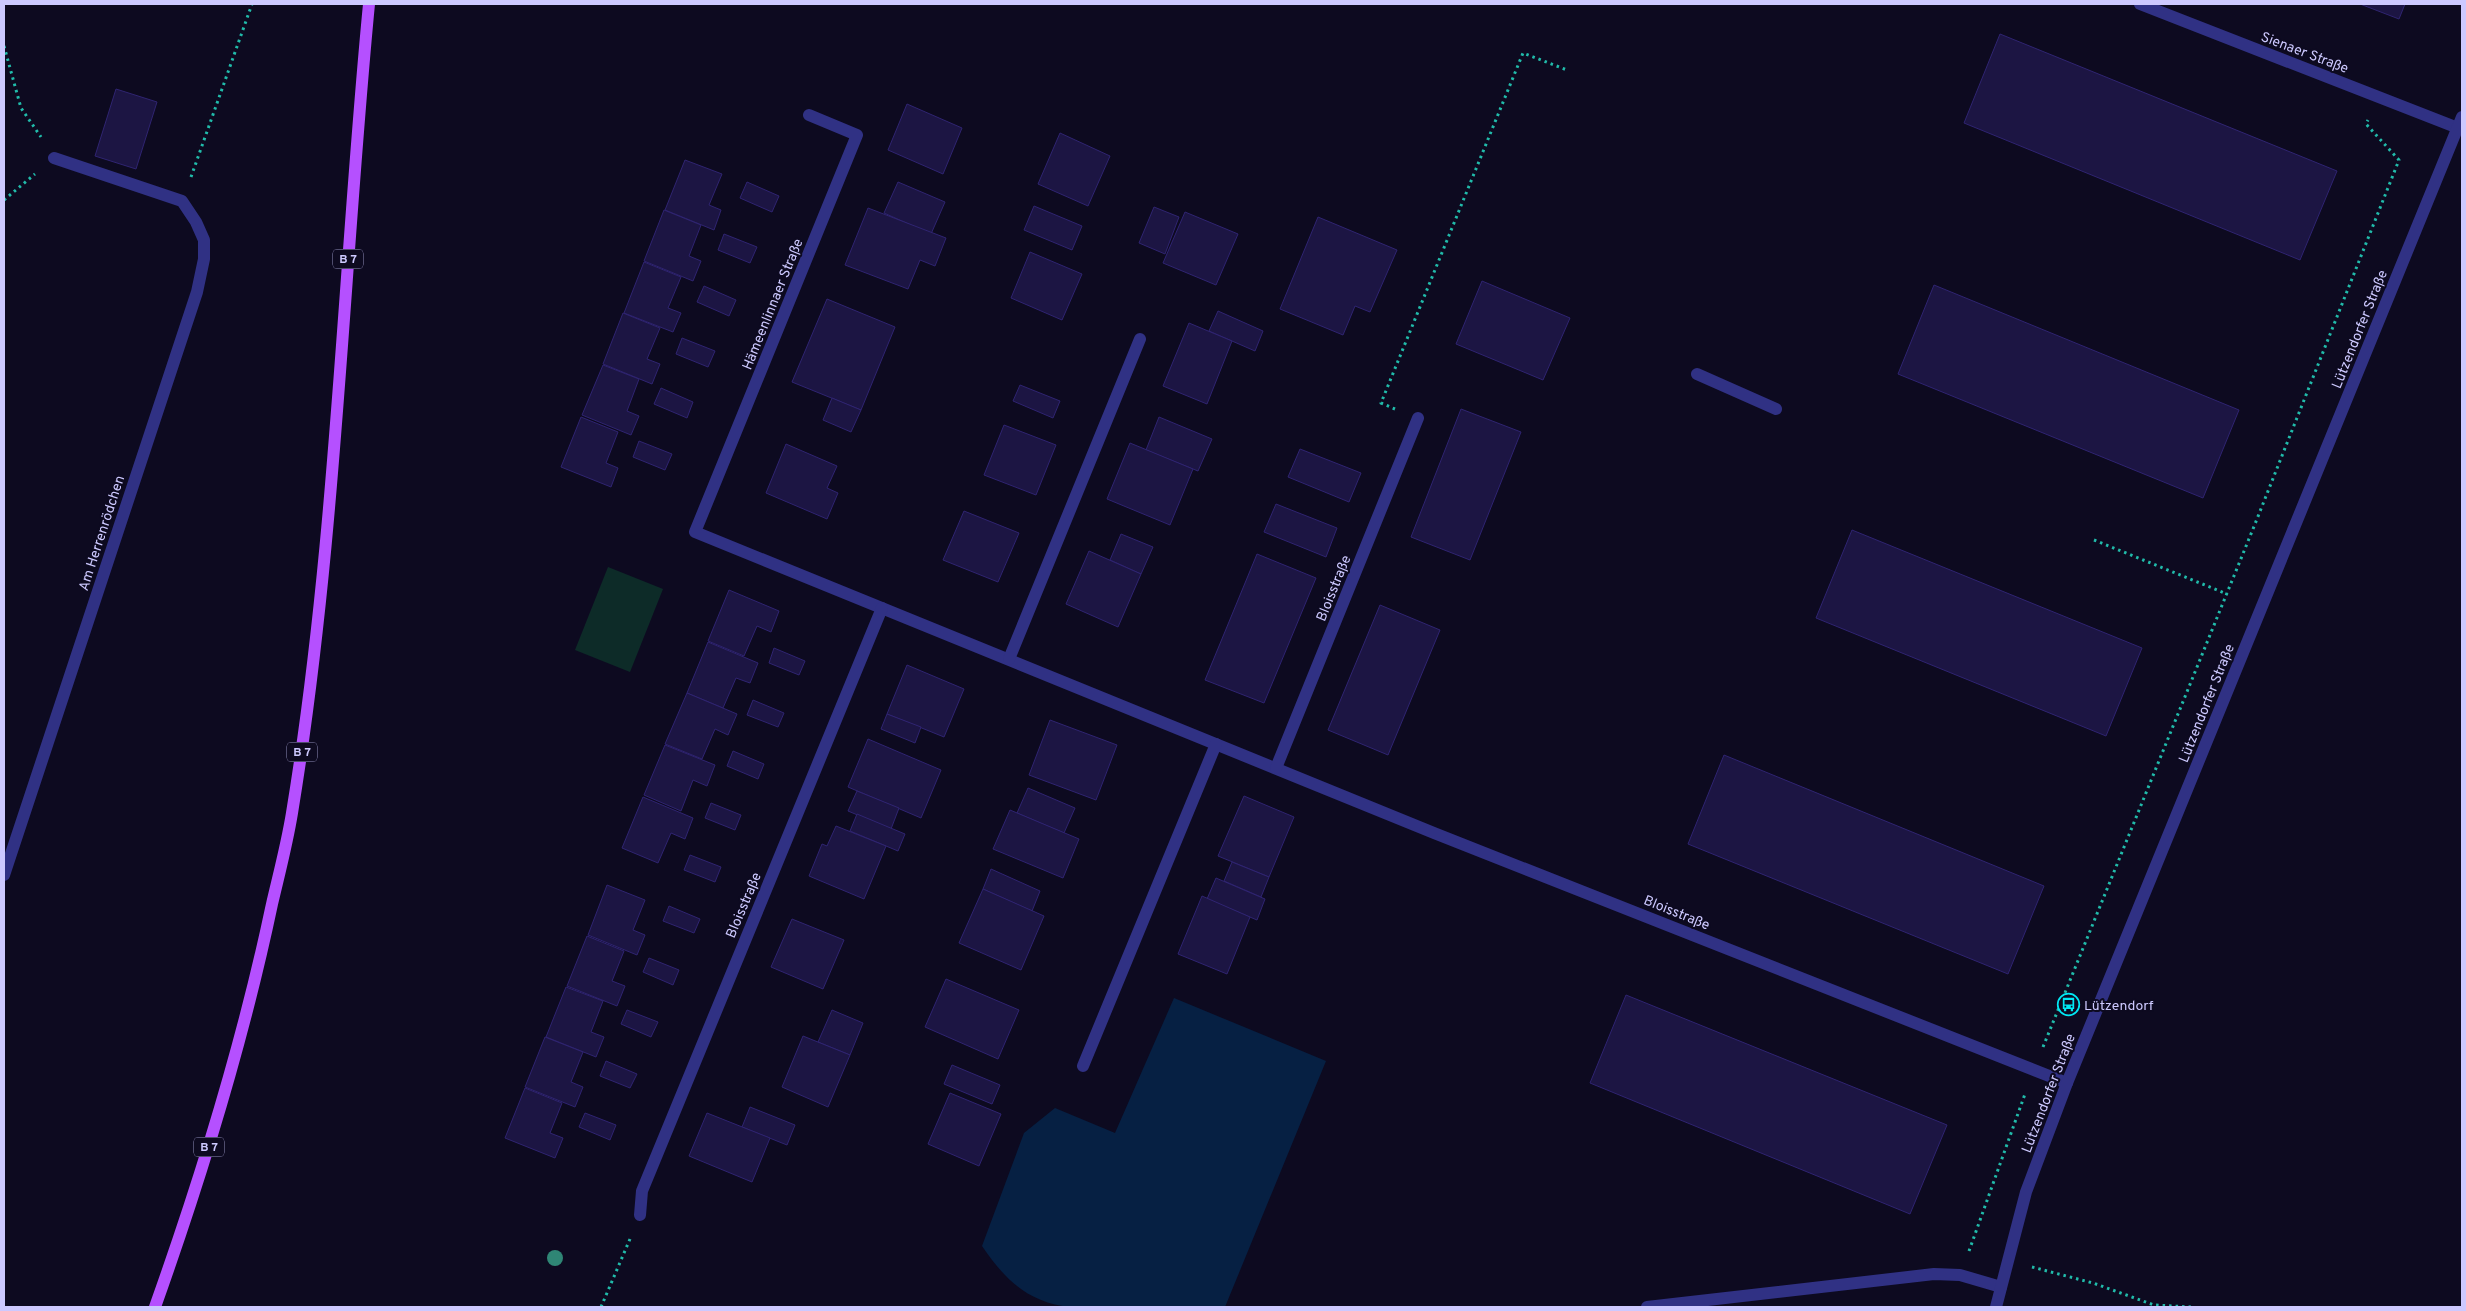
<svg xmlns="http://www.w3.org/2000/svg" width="2466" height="1311" viewBox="0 0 2466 1311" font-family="Overpass,sans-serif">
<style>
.green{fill:#0d2b28}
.water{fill:#062043}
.building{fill:#1c1543;stroke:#2f2471}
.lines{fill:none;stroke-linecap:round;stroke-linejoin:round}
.path{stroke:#21bbaa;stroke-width:3;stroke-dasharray:2.5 4;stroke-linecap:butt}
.lane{stroke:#303184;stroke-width:12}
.street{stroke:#303184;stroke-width:12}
.primary{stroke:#b550ff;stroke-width:12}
.tree{fill:#2f8675}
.labels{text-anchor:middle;stroke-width:4;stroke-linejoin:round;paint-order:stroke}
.shield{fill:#0d0a20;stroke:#9390bc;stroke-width:1}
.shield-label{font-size:12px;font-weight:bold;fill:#cdc9ff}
.street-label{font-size:14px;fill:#cdc9ff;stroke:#0d0a20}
.poi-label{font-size:14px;fill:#cdc9ff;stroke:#0d0a20;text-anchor:start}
</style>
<rect width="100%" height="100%" fill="#0d0a20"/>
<polygon class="green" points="608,567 663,589 630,672 575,650"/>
<path class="water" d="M 1174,998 L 1326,1061 L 1225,1307 L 1071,1307 C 1029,1303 1005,1280 982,1246 L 1024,1133 L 1055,1108 L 1115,1133 Z"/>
<g class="building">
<polygon points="2360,4 2405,4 2399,19"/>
<polygon points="2000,34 2337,171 2300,260 1964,123"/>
<polygon points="116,89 157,102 136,169 95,156"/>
<polygon points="907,104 962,128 943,174 888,150"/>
<polygon points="1060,133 1110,156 1088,206 1038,184"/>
<polygon points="685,160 722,174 709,205 721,210 714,230 665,210"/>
<polygon points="747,182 779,196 772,212 740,198"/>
<polygon points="898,182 945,202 931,234 884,213"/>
<polygon points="1034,206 1082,226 1072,250 1024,230"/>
<polygon points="1154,207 1179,217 1165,254 1139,243"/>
<polygon points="868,208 946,238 935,266 920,260 908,289 845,265"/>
<polygon points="664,210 701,225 689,256 701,261 693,281 644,261"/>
<polygon points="1185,212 1238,234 1216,285 1163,263"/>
<polygon points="1318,217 1397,250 1370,312 1355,306 1343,335 1280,309"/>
<polygon points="724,234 757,247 750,263 718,250"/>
<polygon points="1030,252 1082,274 1062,320 1011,298"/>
<polygon points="644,262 681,277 668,308 681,313 673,332 624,313"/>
<polygon points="1482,281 1570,318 1543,380 1456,344"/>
<polygon points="1934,285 2239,410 2203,498 1898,374"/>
<polygon points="704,286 736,300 729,316 697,302"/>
<polygon points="827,299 895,327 861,410 792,382"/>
<polygon points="1218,311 1263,331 1255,351 1209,331"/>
<polygon points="623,313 660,328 647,359 660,364 652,384 603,364"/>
<polygon points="1189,323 1232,341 1207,404 1163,386"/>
<polygon points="682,338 715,351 708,367 676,354"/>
<polygon points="603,365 639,379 627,411 639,416 631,435 582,415"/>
<polygon points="1020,385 1060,401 1053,418 1013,401"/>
<polygon points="661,388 693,402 687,418 654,404"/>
<polygon points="832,398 861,410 851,432 823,420"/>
<polygon points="1461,409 1521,432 1470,560 1411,537"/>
<polygon points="581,417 618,432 606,463 618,468 611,487 561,467"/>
<polygon points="1159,417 1212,439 1198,471 1146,450"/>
<polygon points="1004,425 1056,445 1036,495 984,475"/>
<polygon points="639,441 672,454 665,470 633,457"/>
<polygon points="1130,443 1193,469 1170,525 1107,499"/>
<polygon points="786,444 837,466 827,488 838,493 827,519 766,493"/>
<polygon points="1300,449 1361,473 1349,502 1288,477"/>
<polygon points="1276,504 1337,528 1326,557 1264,532"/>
<polygon points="964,511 1019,533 998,582 943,560"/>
<polygon points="1852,530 2142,648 2106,736 1816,618"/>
<polygon points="1121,534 1153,547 1141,574 1110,560"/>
<polygon points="1089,551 1141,574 1118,627 1066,604"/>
<polygon points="1257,554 1316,578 1264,703 1205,680"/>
<polygon points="729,590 779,611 771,632 757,626 744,656 708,641"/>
<polygon points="1380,605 1440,630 1388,755 1328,730"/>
<polygon points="708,642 758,663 750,683 736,678 723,708 687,693"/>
<polygon points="774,648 805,661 799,675 769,663"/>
<polygon points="907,665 964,689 944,737 887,714"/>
<polygon points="687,693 737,714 728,735 715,729 702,759 665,744"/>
<polygon points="753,700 784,713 778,727 747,715"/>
<polygon points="887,714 921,727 915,743 881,729"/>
<polygon points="1050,720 1117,745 1096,800 1029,775"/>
<polygon points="868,739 941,770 921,818 848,787"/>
<polygon points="665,745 715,765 707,786 693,780 681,811 644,795"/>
<polygon points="733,751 764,764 758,779 727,766"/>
<polygon points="1724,755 2044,886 2008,974 1688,844"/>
<polygon points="1028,788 1075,808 1064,833 1017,813"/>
<polygon points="857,791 899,808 891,829 848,811"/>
<polygon points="1244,796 1294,817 1269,877 1218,856"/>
<polygon points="643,797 693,818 685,839 671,833 658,863 622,848"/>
<polygon points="711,803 741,815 735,830 705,818"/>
<polygon points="1010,810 1079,839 1063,878 993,849"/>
<polygon points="857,814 905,834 898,851 850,831"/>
<polygon points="836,826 886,846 864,899 809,876 822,844 827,846"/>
<polygon points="690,855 721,867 715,882 684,870"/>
<polygon points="1232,862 1269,877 1261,897 1224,881"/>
<polygon points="991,869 1040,891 1032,911 983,889"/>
<polygon points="1216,878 1265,899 1257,920 1207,899"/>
<polygon points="607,885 645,900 633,930 645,935 637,955 588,935"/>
<polygon points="983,889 1044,916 1021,970 959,943"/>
<polygon points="1202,896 1250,917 1227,974 1178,954"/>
<polygon points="669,906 700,919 694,933 663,921"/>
<polygon points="792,919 844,940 823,989 771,967"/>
<polygon points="587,936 624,951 612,981 625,986 617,1006 567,986"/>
<polygon points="649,958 679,970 673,985 643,972"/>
<polygon points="946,979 1019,1010 998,1059 925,1027"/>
<polygon points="566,987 603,1001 591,1032 604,1037 596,1057 546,1037"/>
<polygon points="1626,995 1947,1125 1910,1214 1590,1083"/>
<polygon points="627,1010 658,1022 651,1037 621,1024"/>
<polygon points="832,1010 863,1023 850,1055 818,1042"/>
<polygon points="803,1036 850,1055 828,1107 782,1087"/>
<polygon points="545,1037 583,1052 571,1082 583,1087 575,1107 525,1087"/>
<polygon points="606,1061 637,1074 630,1088 600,1076"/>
<polygon points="952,1065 1000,1085 992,1104 944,1084"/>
<polygon points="525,1088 562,1103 550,1133 563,1138 555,1158 505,1138"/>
<polygon points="950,1093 1001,1114 979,1166 928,1144"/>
<polygon points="750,1107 795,1125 787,1145 742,1127"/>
<polygon points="585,1113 616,1125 610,1140 579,1127"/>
<polygon points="707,1113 770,1138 752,1182 689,1156"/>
</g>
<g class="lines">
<g class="path">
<polyline points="4,46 21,108 41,137"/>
<polyline points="191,177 252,4"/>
<polyline points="4,200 35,174"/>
<polyline points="1395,409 1381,403 1523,53 1567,70"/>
<polyline points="2094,540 2227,594"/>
<polyline points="2043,1047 2255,524 2399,160 2366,124 2368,120"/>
<polyline points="1969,1251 2025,1094"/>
<polyline points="2032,1267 2093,1283 2154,1305 2191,1307"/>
<polyline points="601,1307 630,1239"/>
</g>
<g class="lane">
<polyline points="1697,374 1776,409"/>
<polyline points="4,875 197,292 204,259 204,240 196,222 182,201 54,158"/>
<polyline points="1647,1307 1934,1274 1960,1275 2001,1287"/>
</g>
<g class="street">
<polyline points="2140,4 2458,128"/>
<polyline points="809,115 857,135 695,532 1434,833 2067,1083"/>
<polyline points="1009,659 1140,339"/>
<polyline points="1276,768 1418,418"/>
<polyline points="1083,1066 1216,744"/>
<polyline points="640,1215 642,1191 882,608"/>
<polyline points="1996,1307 2026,1192 2067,1083 2462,117"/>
</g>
<path class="primary" d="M 155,1307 C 202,1175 243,1042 272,904 C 279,874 287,844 292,813 C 336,545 343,273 369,4"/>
</g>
<circle class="tree" cx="555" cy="1258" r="8"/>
<defs>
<symbol id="bus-ring" viewBox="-11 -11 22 22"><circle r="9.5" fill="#0d0a20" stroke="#00e8f4" stroke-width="1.5"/><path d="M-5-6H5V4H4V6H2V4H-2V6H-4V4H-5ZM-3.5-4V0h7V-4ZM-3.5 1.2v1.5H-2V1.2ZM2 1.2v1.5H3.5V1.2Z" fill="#00e8f4"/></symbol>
</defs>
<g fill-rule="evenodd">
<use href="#bus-ring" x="2056" y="992" width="25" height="25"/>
</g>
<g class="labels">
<g class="shield">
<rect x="333" y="249.5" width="30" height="19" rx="4"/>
<rect x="287" y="742.5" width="30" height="19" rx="4"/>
<rect x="194" y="1137.5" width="30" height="19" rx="4"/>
</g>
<g class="shield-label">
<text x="348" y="263">B 7</text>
<text x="302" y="756">B 7</text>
<text x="209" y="1151">B 7</text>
</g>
<g class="street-label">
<text transform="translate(2305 52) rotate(21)" y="5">Sienaer Straße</text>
<text transform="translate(772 304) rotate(-68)" y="5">Hämeenlinnaer Straße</text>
<text transform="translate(2359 329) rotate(-68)" y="5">Lützendorfer Straße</text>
<text transform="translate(101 533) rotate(-72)" y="5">Am Herrenrödchen</text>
<text transform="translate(1333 588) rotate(-68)" y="5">Bloisstraße</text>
<text transform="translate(2206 703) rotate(-68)" y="5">Lützendorfer Straße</text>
<text transform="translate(743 905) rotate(-67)" y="5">Bloisstraße</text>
<text transform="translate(1677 912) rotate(22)" y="5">Bloisstraße</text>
<text transform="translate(2048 1093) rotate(-69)" y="5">Lützendorfer Straße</text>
</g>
<g class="poi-label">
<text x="2084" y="1010">Lützendorf</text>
</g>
</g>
<rect width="2466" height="1311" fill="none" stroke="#cdc9ff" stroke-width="10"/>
</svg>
